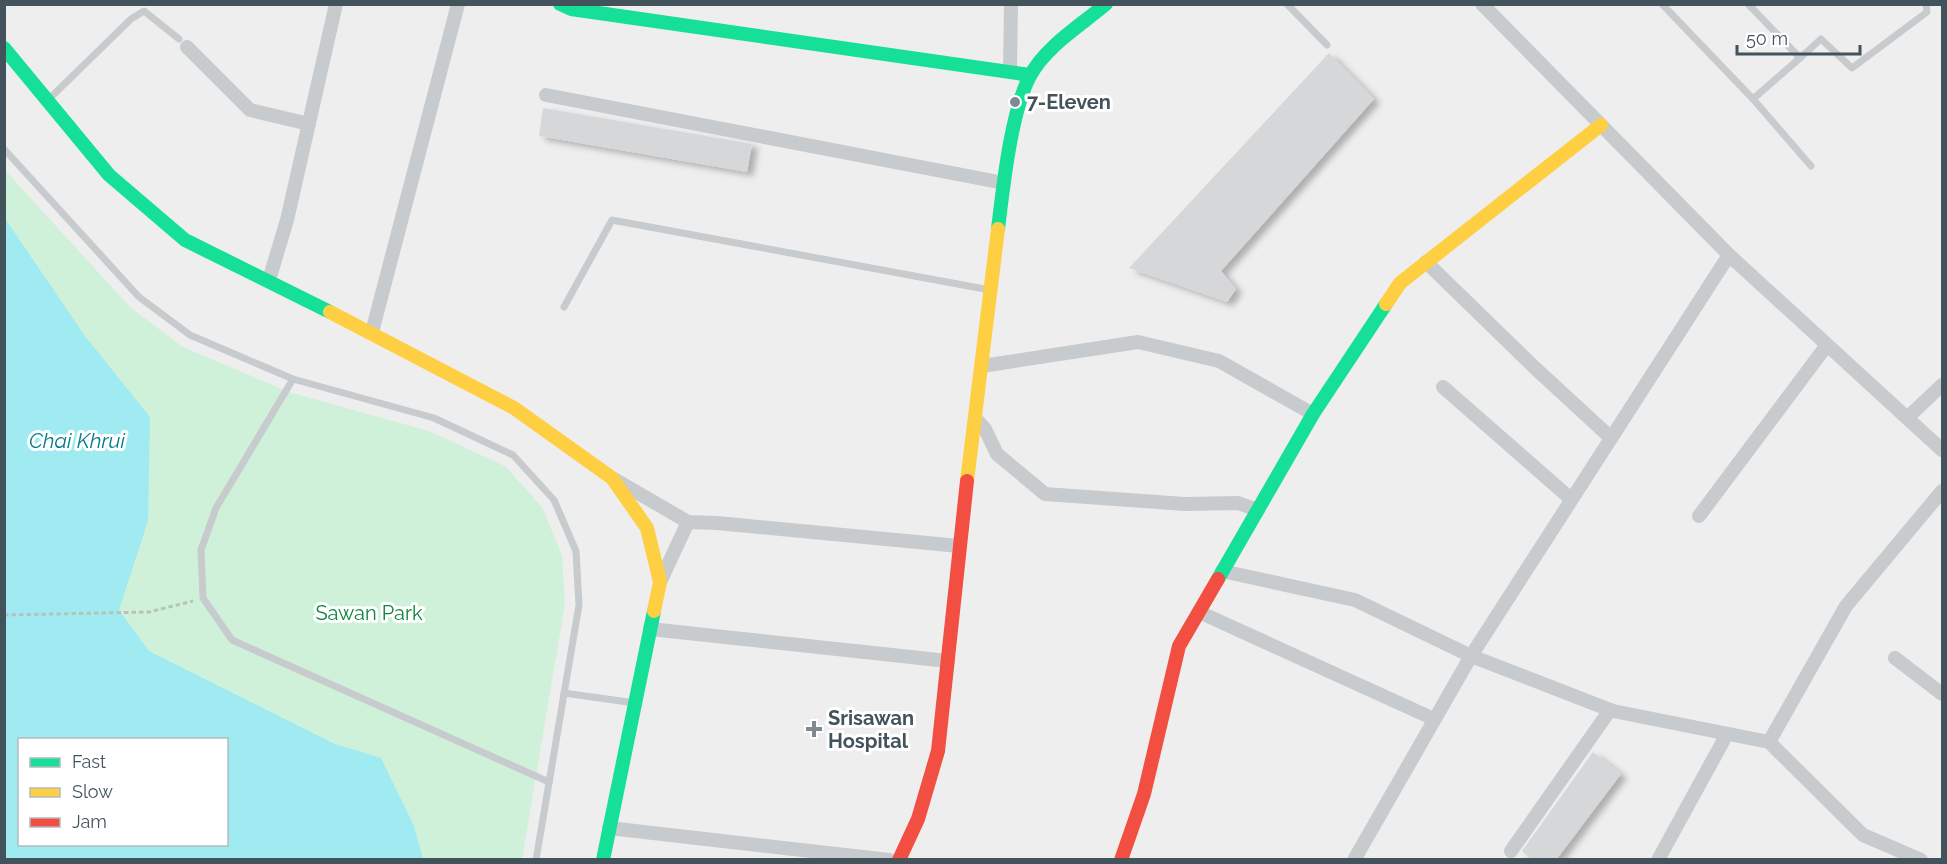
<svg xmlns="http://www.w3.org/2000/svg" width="1947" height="864" viewBox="0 0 1947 864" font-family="Raleway,sans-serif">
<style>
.green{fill:#d0f1d9;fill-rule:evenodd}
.water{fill:#a0eaf2;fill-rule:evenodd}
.building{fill:#d6d7d9;filter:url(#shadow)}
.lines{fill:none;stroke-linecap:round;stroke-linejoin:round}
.path{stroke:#b4c4bd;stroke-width:3;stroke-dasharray:4.5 3;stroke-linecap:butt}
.lane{stroke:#c7cbcd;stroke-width:7}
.street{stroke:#c7cbcd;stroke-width:14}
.fast{stroke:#16e098;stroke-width:14}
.slow{stroke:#ffcf43;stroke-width:14}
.jam{stroke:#f24e42;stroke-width:14}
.poi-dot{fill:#7f898f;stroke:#fff;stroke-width:2}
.labels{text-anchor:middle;stroke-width:6;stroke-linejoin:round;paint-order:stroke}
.poi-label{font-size:20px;font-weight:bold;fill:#43535c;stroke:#fff;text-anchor:start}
.park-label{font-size:20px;fill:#0d843c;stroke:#fff}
.water-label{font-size:21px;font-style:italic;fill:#047c8a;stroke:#fff}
</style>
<defs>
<filter id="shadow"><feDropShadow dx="6" dy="4" stdDeviation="3" flood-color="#0004"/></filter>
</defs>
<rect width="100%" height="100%" fill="#efeeee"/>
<path class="green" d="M 4,169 L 130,307 L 183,347 L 289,392 L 429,431 L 505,466 L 542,507 L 562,555 L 565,604 L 522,859 L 5,859 ZM 20,740 L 226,740 L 226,844 L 20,844 Z"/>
<path class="water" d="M 4,217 L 85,336 L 150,417 L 148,521 L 119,610 L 149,651 L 335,744 L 381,758 L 414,826 L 423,859 L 5,859 ZM 20,740 L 226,740 L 226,844 L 20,844 Z"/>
<g class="building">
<polygon points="1329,53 1374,99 1221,271 1236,289 1227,302 1129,268"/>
<polygon points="543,108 752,144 747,172 539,136"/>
<polygon points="1593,752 1621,774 1556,860 1532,860 1522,851"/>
</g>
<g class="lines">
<polyline class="path" points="4,615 149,612 193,601"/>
<g class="lane">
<polyline points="1287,4 1327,45"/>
<polyline points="1662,4 1753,99 1811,166"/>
<polyline points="1748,4 1800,58 1821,39 1852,68 1927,12 1926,4"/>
<polyline points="1753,99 1800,58"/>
<polyline points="48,100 131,19 144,11 179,39"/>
<polyline points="4,149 139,297 190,335 293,379 434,418 513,455 554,500 576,551 579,605 536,860"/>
<polyline points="564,307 612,220 990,290"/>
<polyline points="293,379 216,508 201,550 203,598 232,640 549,782"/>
<polyline points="564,693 635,703"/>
</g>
<g class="street">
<polyline points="1482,4 1729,255 1942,450"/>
<polyline points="187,47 250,110 309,124"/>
<polyline points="1010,70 1011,4"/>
<polyline points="546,95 1004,183"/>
<polyline points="1426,262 1535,368 1610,437"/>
<polyline points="269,280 287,220 336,4"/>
<polyline points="372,332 458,4"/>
<polyline points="982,366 1138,342 1219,361 1313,414"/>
<polyline points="1443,387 1571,499"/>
<polyline points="975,418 985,429 997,454 1045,494 1185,504 1238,503 1258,510"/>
<polyline points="1907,418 1942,385"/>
<polyline points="614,479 688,522 717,523 959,546"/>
<polyline points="1699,516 1827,345"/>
<polyline points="1222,571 1355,600 1471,656 1613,711 1769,742 1863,835 1921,860"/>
<polyline points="660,582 688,522"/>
<polyline points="1199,612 1434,719"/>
<polyline points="650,629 948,661"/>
<polyline points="1895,658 1942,694"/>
<polyline points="1769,742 1846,606 1942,491"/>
<polyline points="609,828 889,860"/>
<polyline points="1511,851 1610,710"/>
<polyline points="1354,860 1471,656 1729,255"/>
<polyline points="1658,860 1727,734"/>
</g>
<g class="fast">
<polyline points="560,4 571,9 1030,75"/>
<polyline points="4,48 109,175 185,240 330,312"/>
<path d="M 998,229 C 1003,188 1011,111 1030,76 C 1045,47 1081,25 1106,4"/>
<polyline points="1218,579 1313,414 1386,304"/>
<polyline points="603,860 654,611"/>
</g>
<g class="slow">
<polyline points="1386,304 1400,283 1601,125"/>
<polyline points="330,312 514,408 612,478 647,528 660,582 654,611"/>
<polyline points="967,481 998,229"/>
</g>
<g class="jam">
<polyline points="899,860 918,819 938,751 967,481"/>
<polyline points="1121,860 1144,794 1179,646 1218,579"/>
</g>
</g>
<g class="poi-dot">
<circle cx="1015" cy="102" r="6"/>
<path d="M811 720h6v6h6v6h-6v6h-6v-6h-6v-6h6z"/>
</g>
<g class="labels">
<g class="poi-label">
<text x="1027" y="109">7-Eleven</text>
<text x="828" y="725">Srisawan<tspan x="828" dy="23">Hospital</tspan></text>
</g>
<g class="park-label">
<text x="369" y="620">Sawan Park</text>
</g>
<g class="water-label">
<text x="77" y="448">Chai Khrui</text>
</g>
</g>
<rect width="1947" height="864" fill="none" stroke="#43535c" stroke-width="12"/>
<rect x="18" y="738" width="210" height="108" fill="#ffffff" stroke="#b4babe" stroke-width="1.5"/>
<rect x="30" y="758" width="30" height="9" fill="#16e098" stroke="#b4babe" stroke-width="1.5"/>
<text x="72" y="768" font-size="18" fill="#43535c">Fast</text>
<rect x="30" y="788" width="30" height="9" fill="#ffcf43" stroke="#b4babe" stroke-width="1.5"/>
<text x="72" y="798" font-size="18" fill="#43535c">Slow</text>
<rect x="30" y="818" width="30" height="9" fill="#f24e42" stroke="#b4babe" stroke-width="1.5"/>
<text x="72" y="828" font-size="18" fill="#43535c">Jam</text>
<path d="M1737 45v9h123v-9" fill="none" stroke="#43535c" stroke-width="3"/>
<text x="1746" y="45" font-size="18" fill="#43535c" stroke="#ffffff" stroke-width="4.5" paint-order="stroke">50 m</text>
</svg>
